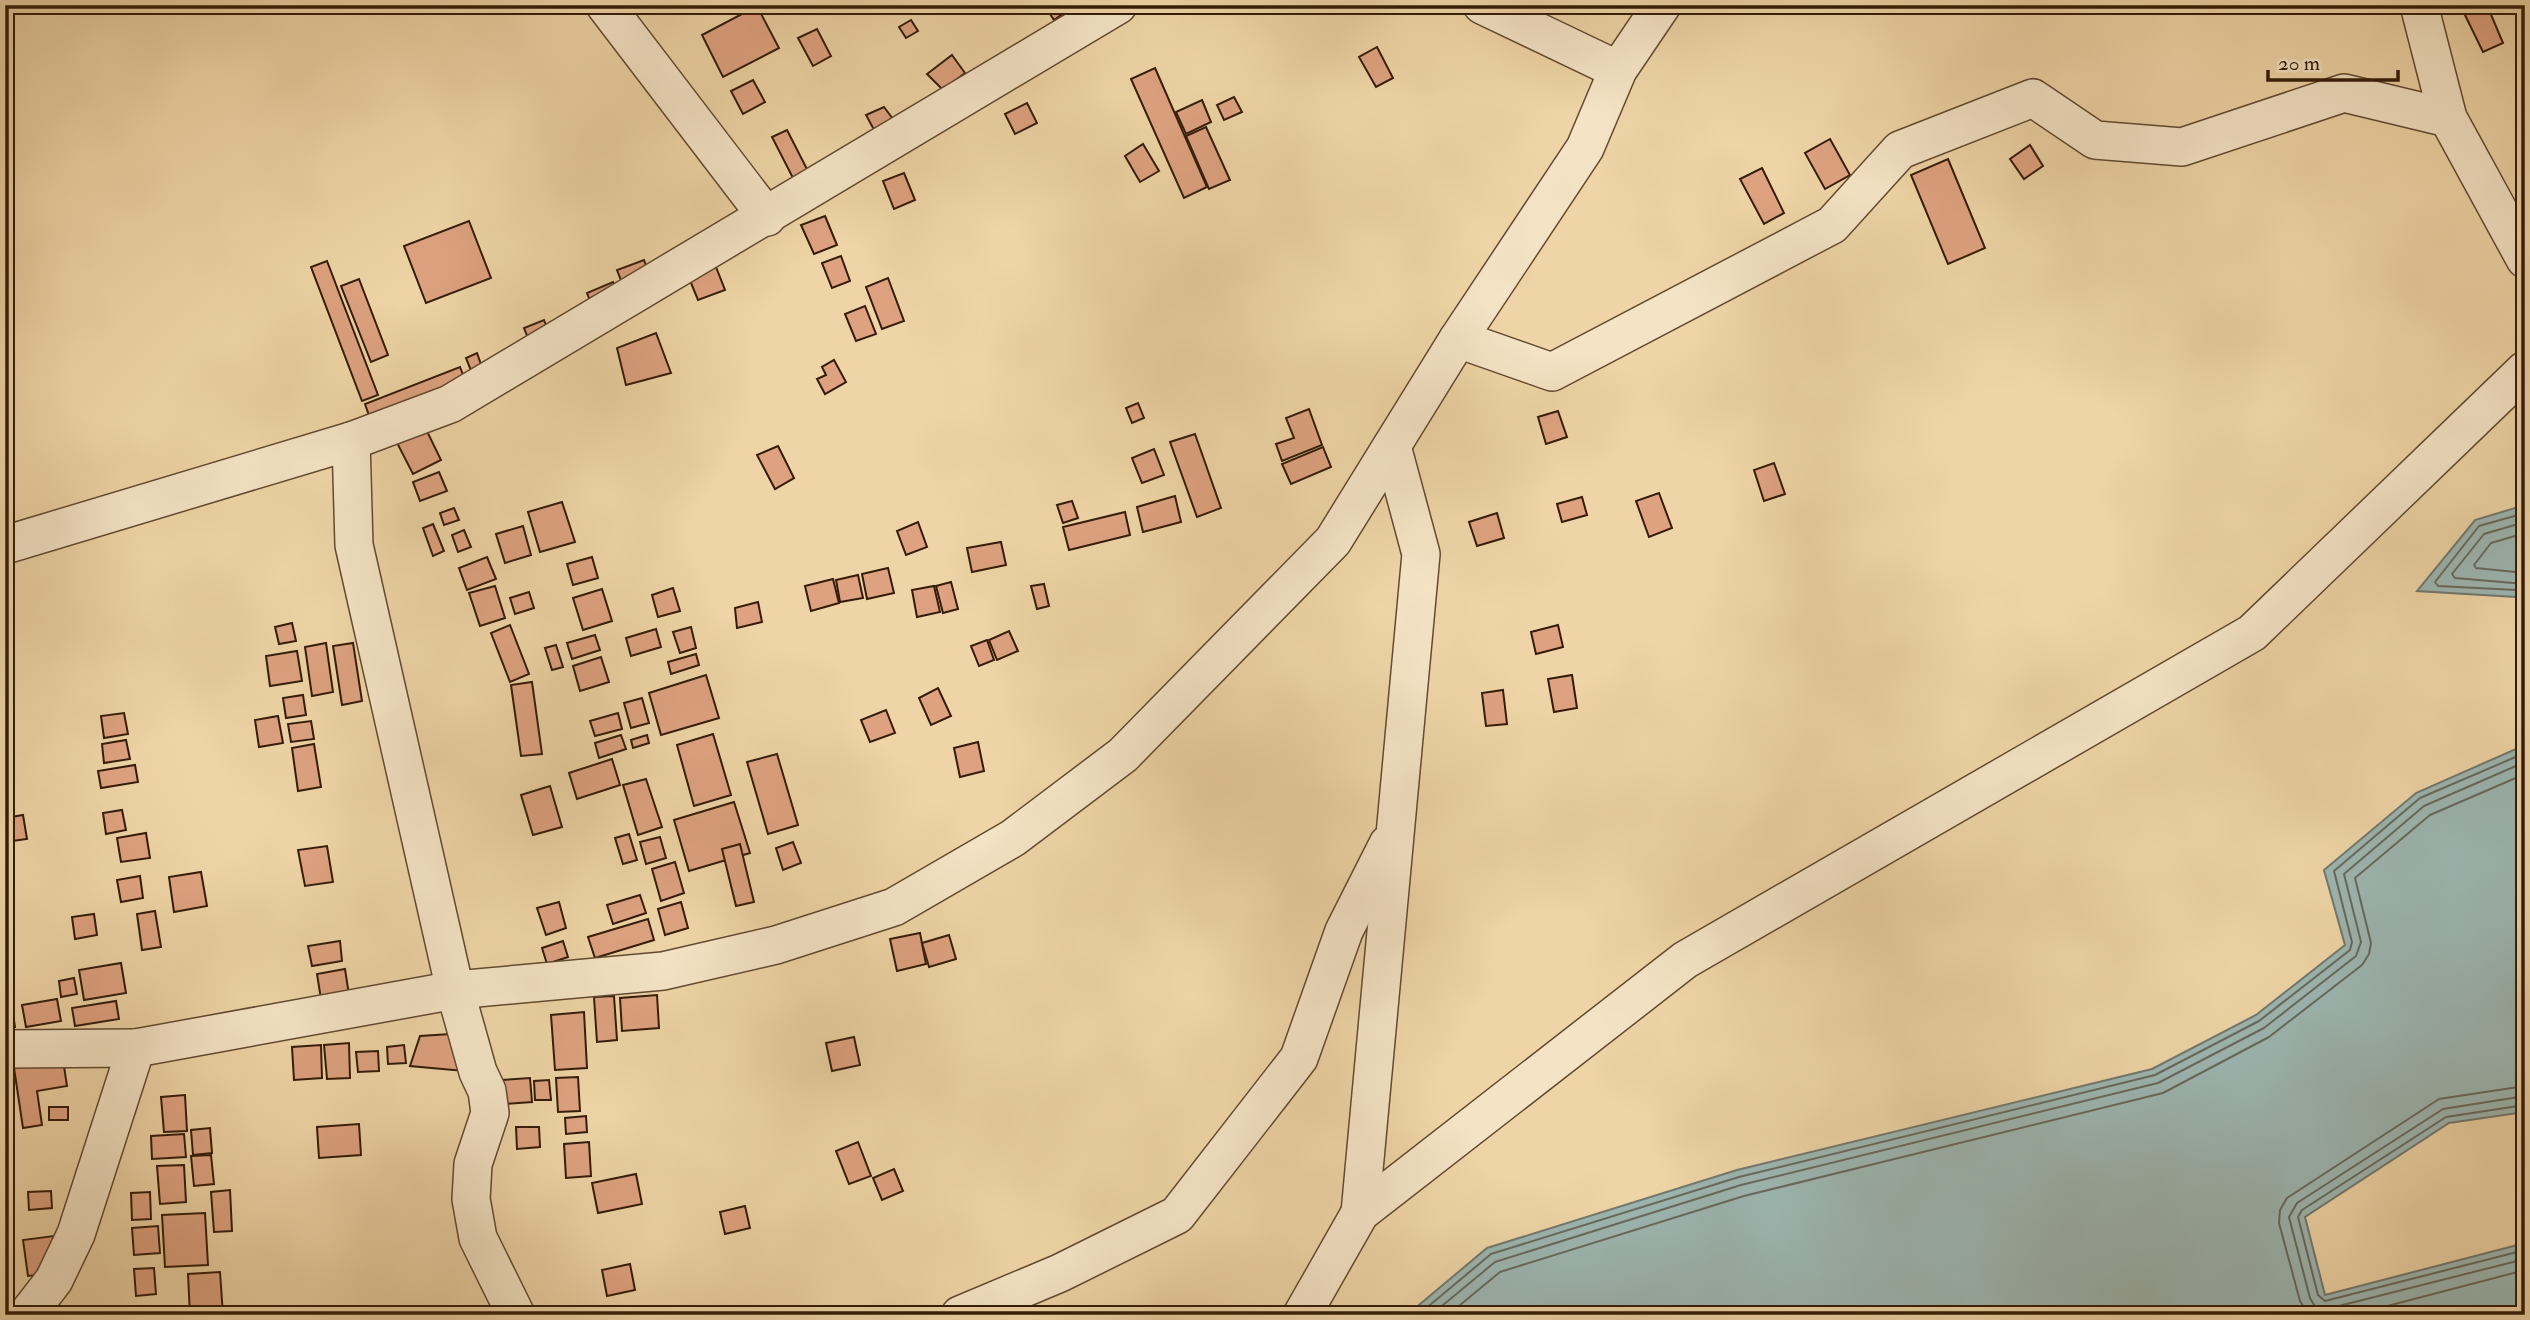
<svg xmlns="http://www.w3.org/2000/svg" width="2530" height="1320" viewBox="0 0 2530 1320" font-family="'IM FELL Double Pica',serif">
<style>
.water{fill:#9cb6b1;stroke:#72786e;stroke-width:2}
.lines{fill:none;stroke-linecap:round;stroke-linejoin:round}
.shore{stroke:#68695d;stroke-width:2}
.building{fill:#dea280;stroke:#341c09;stroke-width:2}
.street-casing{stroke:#624a30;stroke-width:40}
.street{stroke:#f4e3c5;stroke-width:37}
</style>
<rect width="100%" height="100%" fill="#eed4a6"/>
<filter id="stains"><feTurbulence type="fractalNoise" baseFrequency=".00286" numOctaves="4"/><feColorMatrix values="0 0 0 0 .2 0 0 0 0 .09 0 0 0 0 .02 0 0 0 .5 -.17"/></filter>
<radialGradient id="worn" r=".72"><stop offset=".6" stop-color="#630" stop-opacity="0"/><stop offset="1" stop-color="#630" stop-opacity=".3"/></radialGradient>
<g class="water">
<polygon points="2525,505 2525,605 2516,597 2417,591 2475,520"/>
<polygon points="2525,745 2525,1112 2449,1123 2305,1217 2325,1295 2525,1243 2525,1315 1407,1315 1487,1248 1737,1170 2152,1069 2256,1015 2345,945 2324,870 2416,793"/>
</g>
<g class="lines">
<g class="shore">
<polyline points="2525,513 2479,526 2435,582 2438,586 2516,590 2525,596"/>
<polyline points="2525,522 2484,534 2452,574 2455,578 2525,584"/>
<polyline points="2525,533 2491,543 2474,565 2476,568 2525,573"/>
<polyline points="2525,1096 2443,1109 2297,1203 2289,1217 2310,1298 2314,1305 2323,1310 2525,1259"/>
<polyline points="2525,1105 2446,1117 2302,1210 2298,1217 2318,1295 2325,1301 2525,1250"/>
<polyline points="1418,1315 1491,1254 1739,1177 2155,1075 2259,1021 2350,950 2352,942 2334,871 2420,798 2525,753"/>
<polyline points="1431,1315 1495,1262 1741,1185 2158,1083 2264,1028 2356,956 2361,942 2344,874 2424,806 2525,762"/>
<polyline points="1448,1315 1500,1272 1744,1196 2163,1093 2269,1037 2362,965 2369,954 2371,943 2355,878 2430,815 2525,774"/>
<polyline points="2309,1315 2300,1301 2279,1223 2280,1210 2287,1198 2439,1099 2525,1086"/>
<polyline points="2353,1315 2525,1270"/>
</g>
</g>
<g class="building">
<polygon points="1044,5 1075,5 1054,20"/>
<polygon points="2487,5 2503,43 2483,52 2464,13"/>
<polygon points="757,6 779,48 723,77 702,35"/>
<polygon points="911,20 918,31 906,38 899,27"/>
<polygon points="817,29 831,56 813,66 798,38"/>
<polygon points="1377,47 1393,78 1376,87 1359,57"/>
<polygon points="952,55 965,73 943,90 927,74"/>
<polygon points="1155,68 1207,187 1184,198 1131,79"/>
<polygon points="753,80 765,102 743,114 731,91"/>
<polygon points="1234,97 1242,112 1224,120 1217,105"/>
<polygon points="1202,100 1211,122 1186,134 1176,112"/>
<polygon points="1027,103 1037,123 1015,134 1005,114"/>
<polygon points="884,107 896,123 879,139 866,115"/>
<polygon points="1206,127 1230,180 1209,189 1186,136"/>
<polygon points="787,130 810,175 795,182 772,137"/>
<polygon points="1830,139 1850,175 1825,189 1805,153"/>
<polygon points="1143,144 1159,171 1140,182 1125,156"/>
<polygon points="2030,145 2043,166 2024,179 2010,159"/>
<polygon points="1948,159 1985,248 1948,264 1911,175"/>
<polygon points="1762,168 1784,213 1764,224 1740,179"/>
<polygon points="904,173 915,200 894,209 883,181"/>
<polygon points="825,216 837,245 814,254 801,225"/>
<polygon points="469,221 491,278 426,303 404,246"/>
<polygon points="841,256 850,281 832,288 822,263"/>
<polygon points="644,260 652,282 626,293 617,270"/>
<polygon points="327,261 378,395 362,401 311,267"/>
<polygon points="716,267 725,290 698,300 689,278"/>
<polygon points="888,278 904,321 882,329 866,287"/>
<polygon points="359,279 388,355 371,362 341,286"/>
<polygon points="613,282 619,300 594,311 587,293"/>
<polygon points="865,306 876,334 856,341 845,314"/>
<polygon points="544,320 552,341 532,348 524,328"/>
<polygon points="656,333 671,373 626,385 617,348"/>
<polygon points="477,353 484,373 474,378 466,358"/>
<polygon points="834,360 846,382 825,394 817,379 826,375 822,367"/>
<polygon points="460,367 469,390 373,427 365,404"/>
<polygon points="1138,403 1144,418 1132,423 1126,408"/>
<polygon points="1309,409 1322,445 1282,461 1276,444 1294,438 1286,418"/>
<polygon points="1558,411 1567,437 1546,444 1538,417"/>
<polygon points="422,421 441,460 413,474 393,435"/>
<polygon points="1195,434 1221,508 1197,517 1170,442"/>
<polygon points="778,446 794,478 775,489 757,455"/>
<polygon points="1323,447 1331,467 1291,484 1282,464"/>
<polygon points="1154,449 1164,475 1142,483 1132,458"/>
<polygon points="1774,463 1785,494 1764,501 1754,470"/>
<polygon points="439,472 447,491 420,501 413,482"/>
<polygon points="1659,493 1672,528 1649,537 1636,501"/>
<polygon points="1175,496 1181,522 1143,532 1137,507"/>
<polygon points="1582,497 1587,515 1562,522 1557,504"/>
<polygon points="1072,501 1078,518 1063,523 1057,505"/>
<polygon points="562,502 575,542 540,552 528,512"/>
<polygon points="454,508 459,520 444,525 440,513"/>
<polygon points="1125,512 1130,535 1069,550 1063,527"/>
<polygon points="1497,513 1504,538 1477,546 1469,522"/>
<polygon points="918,522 927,547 906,555 897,531"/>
<polygon points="433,524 444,551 433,556 423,528"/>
<polygon points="523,526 531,555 505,563 496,534"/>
<polygon points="464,530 471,547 458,552 452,535"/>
<polygon points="1001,542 1006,565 972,572 967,548"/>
<polygon points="487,557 496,579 467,590 459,568"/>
<polygon points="592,557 598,578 573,585 567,564"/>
<polygon points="888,568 894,593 867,599 862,574"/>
<polygon points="858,575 863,598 840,602 836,580"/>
<polygon points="833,579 839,603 811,611 805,586"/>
<polygon points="951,582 958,609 943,613 936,586"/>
<polygon points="1044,584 1049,606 1037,609 1031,586"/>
<polygon points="495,586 505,618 480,626 469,593"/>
<polygon points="934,586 940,612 917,617 912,590"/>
<polygon points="673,588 680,611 658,617 652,595"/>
<polygon points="602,589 612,621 583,630 573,598"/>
<polygon points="529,592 534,608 515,614 510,598"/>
<polygon points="758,602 762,622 737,628 735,608"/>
<polygon points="292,623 296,641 279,644 275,627"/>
<polygon points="510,625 529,674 510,682 491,633"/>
<polygon points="1558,625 1563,647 1536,654 1531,632"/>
<polygon points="691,627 696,648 680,653 673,632"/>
<polygon points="656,629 661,647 631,656 626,638"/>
<polygon points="1009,631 1018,651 997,660 989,640"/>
<polygon points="595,635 600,650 572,659 567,643"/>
<polygon points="987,640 994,660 979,666 971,646"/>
<polygon points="326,643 333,692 312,696 305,647"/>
<polygon points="353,643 362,701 342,705 333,646"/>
<polygon points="556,645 563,667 552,670 545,648"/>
<polygon points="297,651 302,681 270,686 266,656"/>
<polygon points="696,654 699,665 671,674 668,662"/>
<polygon points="601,657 609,682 580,691 573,666"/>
<polygon points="706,675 719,718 661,735 649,693"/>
<polygon points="1572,675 1577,708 1554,712 1548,679"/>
<polygon points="532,682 542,754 521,756 511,685"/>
<polygon points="938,688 951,716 931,725 919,698"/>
<polygon points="1503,690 1507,724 1486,726 1482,693"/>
<polygon points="303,695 306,715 286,718 283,698"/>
<polygon points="642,698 649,723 631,728 624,703"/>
<polygon points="886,710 895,733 870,742 861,720"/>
<polygon points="124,713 128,734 104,738 101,716"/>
<polygon points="618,713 622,729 595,736 590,721"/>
<polygon points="278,716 283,743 259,747 255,720"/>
<polygon points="311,721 314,739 291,742 288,724"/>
<polygon points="713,734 731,795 694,806 677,745"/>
<polygon points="621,735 626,749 599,758 595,743"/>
<polygon points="647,735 649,743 633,748 631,740"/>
<polygon points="126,740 130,759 104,763 102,744"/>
<polygon points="978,742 984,771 960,777 954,748"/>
<polygon points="314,744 321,787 298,791 292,748"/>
<polygon points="777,754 798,825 768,834 747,762"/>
<polygon points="612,759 620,785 577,799 569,773"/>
<polygon points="135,765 138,782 101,788 98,771"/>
<polygon points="646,779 662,827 638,835 623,785"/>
<polygon points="550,786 562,827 533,835 521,795"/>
<polygon points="734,802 750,853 689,871 674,820"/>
<polygon points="122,810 126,830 106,834 103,813"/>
<polygon points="23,815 27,839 5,842 5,818"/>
<polygon points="146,833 150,858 121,862 117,838"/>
<polygon points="629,834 637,860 623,864 615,838"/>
<polygon points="660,837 666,858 646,864 640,842"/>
<polygon points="793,842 801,863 783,870 776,848"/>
<polygon points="740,844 754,902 736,906 722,849"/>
<polygon points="327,846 333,882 305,886 298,850"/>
<polygon points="675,862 684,893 661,901 652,869"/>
<polygon points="201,872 207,906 174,912 169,877"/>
<polygon points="140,876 143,898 121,902 117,880"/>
<polygon points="640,895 646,913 613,924 607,905"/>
<polygon points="559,902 566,928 546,935 537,908"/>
<polygon points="681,902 688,928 665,935 658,909"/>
<polygon points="155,911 161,947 142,950 137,914"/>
<polygon points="94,914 97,935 75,939 72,917"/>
<polygon points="648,919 654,940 595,958 588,937"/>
<polygon points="920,933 926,964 897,971 890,939"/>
<polygon points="949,935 956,959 929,967 922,943"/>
<polygon points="340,941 342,961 312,966 308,946"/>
<polygon points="563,941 568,957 547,964 542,948"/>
<polygon points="121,963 126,993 84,1000 79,970"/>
<polygon points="345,969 349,995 321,999 317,974"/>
<polygon points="74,978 77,994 61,997 59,981"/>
<polygon points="657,995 659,1028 622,1031 620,998"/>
<polygon points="614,996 617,1040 597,1042 594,997"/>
<polygon points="57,999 61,1021 26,1027 22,1005"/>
<polygon points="116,1001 119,1019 75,1026 72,1008"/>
<polygon points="12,1007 15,1027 5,1029 5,1008"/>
<polygon points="584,1012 587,1068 555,1070 551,1015"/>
<polygon points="466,1033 464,1071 410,1066 420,1036"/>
<polygon points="854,1037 860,1065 832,1071 826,1043"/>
<polygon points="349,1043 350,1078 327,1079 324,1045"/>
<polygon points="321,1045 322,1078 294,1080 292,1047"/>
<polygon points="404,1045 406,1063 388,1064 387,1047"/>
<polygon points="378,1051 379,1071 358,1072 356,1052"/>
<polygon points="63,1060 67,1086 37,1091 42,1125 23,1128 14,1068"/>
<polygon points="578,1077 580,1111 558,1112 556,1078"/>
<polygon points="530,1078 532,1102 503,1104 501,1080"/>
<polygon points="549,1080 551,1100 535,1100 534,1081"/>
<polygon points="185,1095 187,1131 164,1132 161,1097"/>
<rect x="49" y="1107" width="19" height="13"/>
<polygon points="586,1116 587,1132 566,1134 565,1118"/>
<polygon points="359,1124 361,1155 319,1158 317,1127"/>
<polygon points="516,1127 539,1127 540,1147 517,1149"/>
<polygon points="210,1128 212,1153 193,1155 191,1130"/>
<polygon points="184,1134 186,1157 152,1159 151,1136"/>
<polygon points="589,1142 591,1176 566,1178 564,1144"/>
<polygon points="858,1142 871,1176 849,1184 836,1151"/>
<polygon points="211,1155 214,1184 194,1186 191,1156"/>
<polygon points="184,1165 186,1202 160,1204 157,1166"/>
<polygon points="894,1169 903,1191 882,1200 873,1178"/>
<polygon points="636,1174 642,1204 598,1213 592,1183"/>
<polygon points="230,1190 232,1231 214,1232 211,1192"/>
<polygon points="51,1191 52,1208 29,1210 28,1192"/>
<polygon points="150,1192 151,1219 132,1220 131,1193"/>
<polygon points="745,1206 750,1228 725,1234 720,1212"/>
<polygon points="205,1213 208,1265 165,1267 162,1215"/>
<polygon points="158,1226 160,1253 134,1255 132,1228"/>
<polygon points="69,1234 73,1270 28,1276 23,1240"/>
<polygon points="630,1264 635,1290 607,1296 602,1270"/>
<polygon points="154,1268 156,1294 136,1296 134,1269"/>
<polygon points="220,1272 223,1315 190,1315 188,1274"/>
</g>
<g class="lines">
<defs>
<g id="street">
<polyline points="605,5 767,217"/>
<polyline points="1482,5 1618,70"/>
<polyline points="2419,5 2448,118"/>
<polyline points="1458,339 1552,372 1832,225 1900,150 2033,98 2095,140 2182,147 2344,93 2448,118 2525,259"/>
<polyline points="351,441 354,545 455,990 478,1072 487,1091 490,1113 473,1164 471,1199 478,1238 516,1315"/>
<polyline points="5,545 351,441 450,404 1118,5"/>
<polyline points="5,1049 136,1048"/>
<polyline points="1360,1213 1421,554 1392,446"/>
<polyline points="27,1315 54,1280 76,1234 136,1048 455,990 663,971 776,945 894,907 1013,838 1123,755 1333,541 1458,339 1585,148 1618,70 1662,5"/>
<polyline points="960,1315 1060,1273 1177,1215 1299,1058 1344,931 1388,844"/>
<polyline points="1302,1315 1360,1213 1685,960 2252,633 2525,370"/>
</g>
</defs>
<use href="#street" class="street-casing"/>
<use href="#street" class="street"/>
</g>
<rect width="2530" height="1320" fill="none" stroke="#eed4a6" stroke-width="28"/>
<rect x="7" y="7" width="2516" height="1306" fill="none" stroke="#341c09" stroke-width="3.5"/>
<rect x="14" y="14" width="2502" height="1292" fill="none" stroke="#341c09" stroke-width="2"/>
<path d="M2268 70v10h130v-10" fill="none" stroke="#341c09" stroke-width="3.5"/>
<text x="2278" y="70" font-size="21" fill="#341c09" stroke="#f4e3c5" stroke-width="5" paint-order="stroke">20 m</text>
<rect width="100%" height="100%" filter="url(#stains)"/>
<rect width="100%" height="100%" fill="url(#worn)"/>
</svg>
